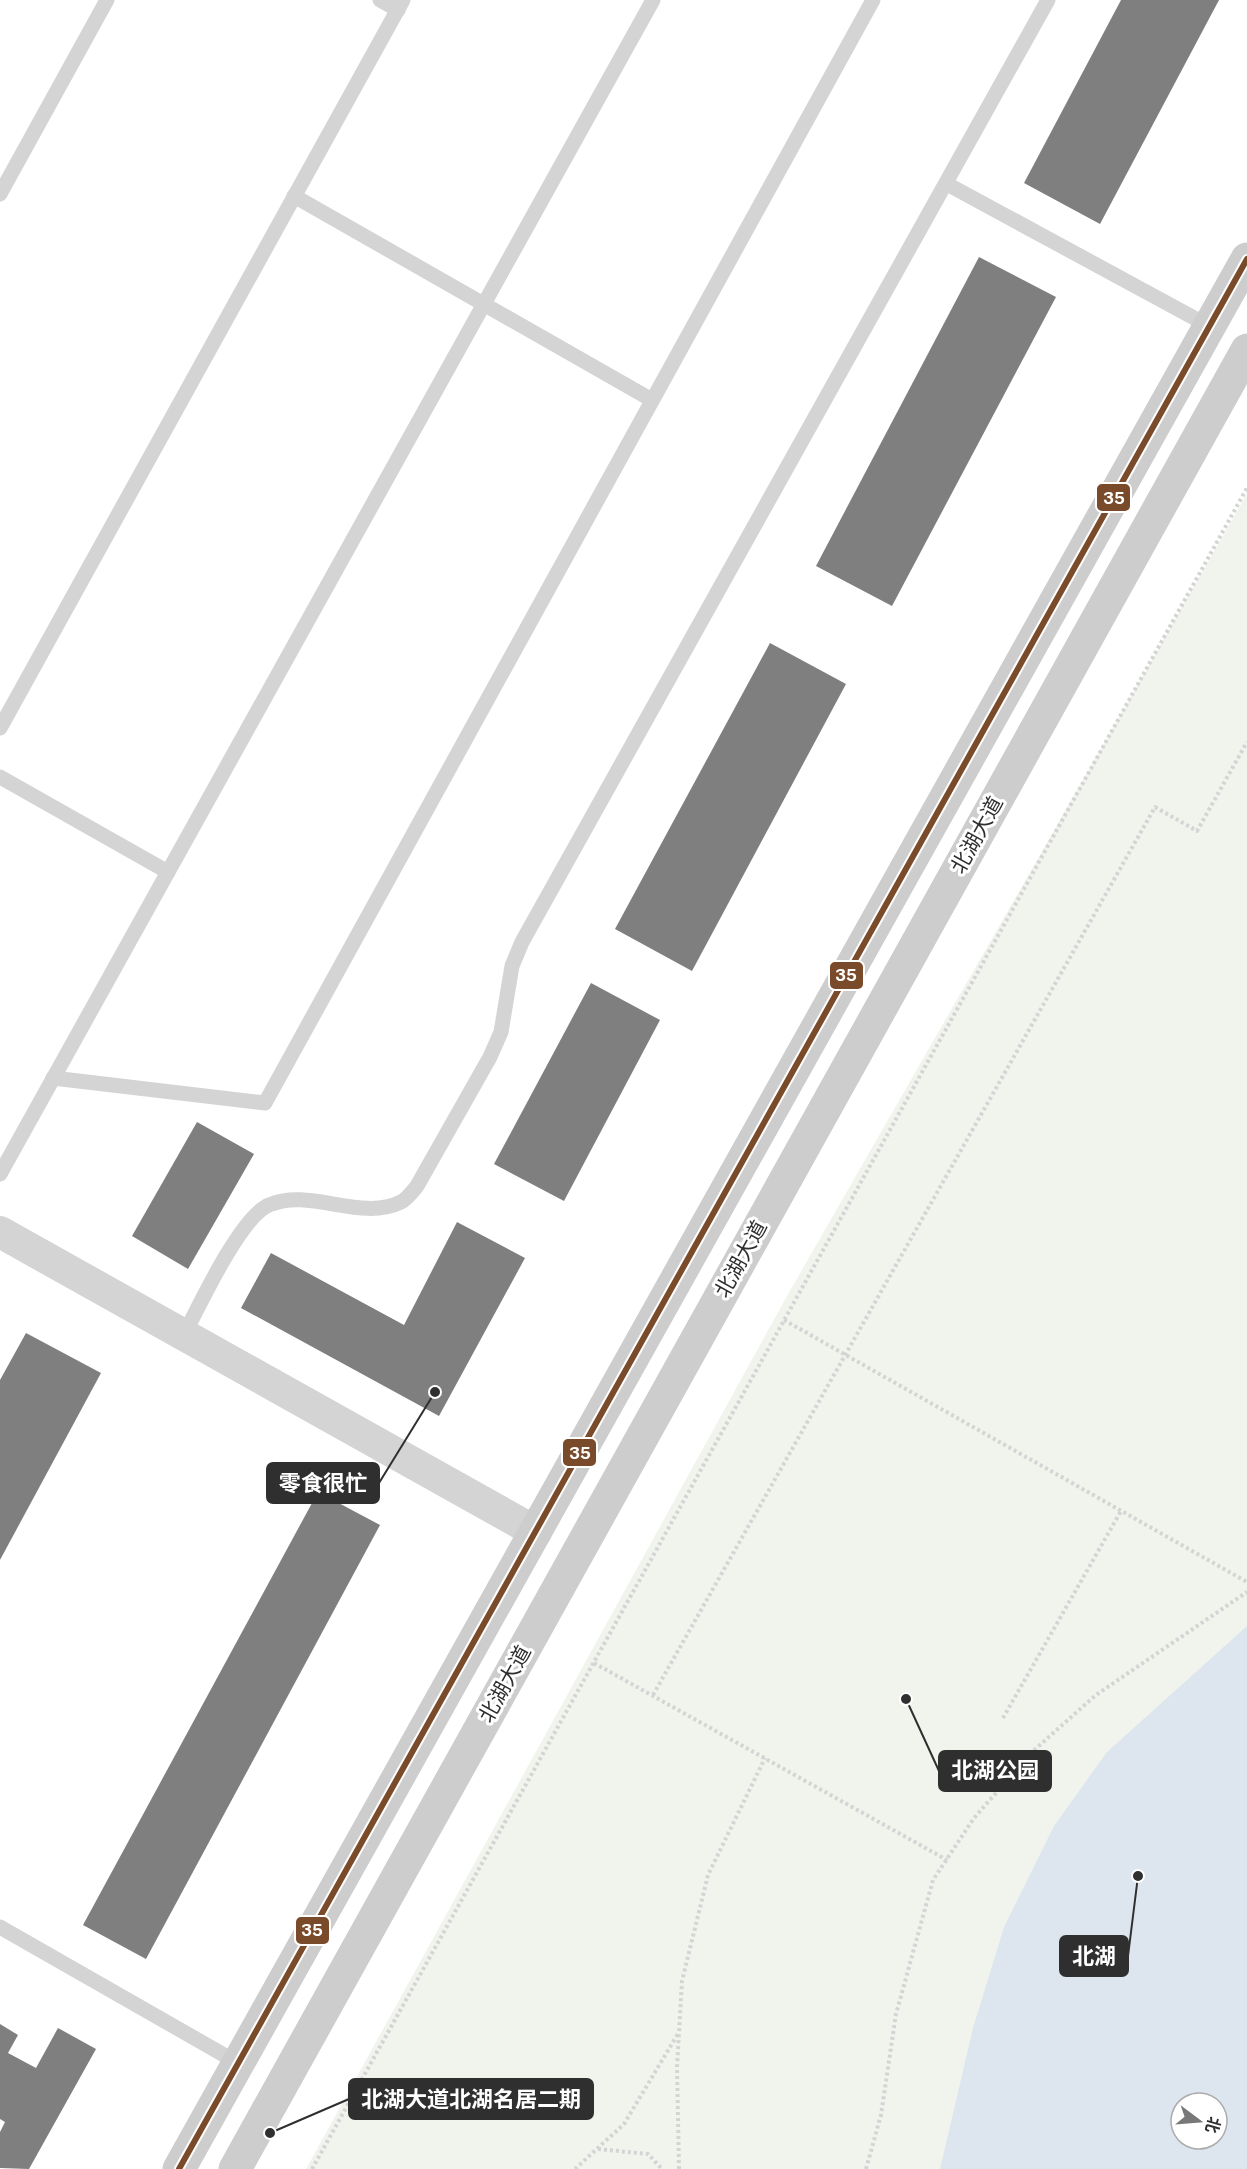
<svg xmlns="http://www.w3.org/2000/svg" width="1247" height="2169" viewBox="0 0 1247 2169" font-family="'Public Sans','Noto Sans SC',sans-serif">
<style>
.green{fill:#f0f4ed;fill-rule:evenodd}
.water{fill:#dde6ef;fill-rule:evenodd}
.building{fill:#7f7f7f}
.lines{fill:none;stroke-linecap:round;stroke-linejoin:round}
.path{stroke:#d4d4d4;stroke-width:4;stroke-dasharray:3 3;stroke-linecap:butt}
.lane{stroke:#d4d4d4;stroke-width:15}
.street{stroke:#d4d4d4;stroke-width:32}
.secondary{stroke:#cdcdcd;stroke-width:33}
.bus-1-casing{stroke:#fff;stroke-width:10}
.bus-1{stroke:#7a4b2a;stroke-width:6}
.labels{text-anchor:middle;stroke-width:6;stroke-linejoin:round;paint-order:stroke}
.street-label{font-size:21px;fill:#2f2f2f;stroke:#fff}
.leader{fill:none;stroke:#2f2f2f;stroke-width:2}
.callout-dot{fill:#2f2f2f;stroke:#fff;stroke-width:2}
.callout{fill:#2f2f2f;stroke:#2f2f2f;stroke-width:2}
.callout-label{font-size:22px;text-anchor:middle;font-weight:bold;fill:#fff}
.line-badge{stroke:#fff;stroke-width:2}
.badge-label{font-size:16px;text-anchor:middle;font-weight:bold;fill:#fff}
</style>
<rect width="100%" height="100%" fill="#fff"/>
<path class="green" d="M 1247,494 L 1247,2169 L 306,2169 L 787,1296 ZM 1181,2103 L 1217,2103 L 1217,2139 L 1181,2139 Z"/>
<path class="water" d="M 1247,1626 L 1247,2169 L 940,2169 L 973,2028 L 1004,1927 L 1054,1826 L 1107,1752 ZM 1181,2103 L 1217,2103 L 1217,2139 L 1181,2139 Z"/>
<g class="building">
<polygon points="1121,0 1219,0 1100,224 1024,183"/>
<polygon points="979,257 1056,297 892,606 816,566"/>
<polygon points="770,643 846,684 692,971 615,929"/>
<polygon points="591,983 660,1020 564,1201 494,1164"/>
<polygon points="197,1122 254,1154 188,1269 132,1236"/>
<polygon points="457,1222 525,1258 439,1416 241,1308 271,1253 404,1325"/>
<polygon points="26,1333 101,1373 0,1560 0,1380"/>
<polygon points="318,1492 380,1525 146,1959 83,1925"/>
<polygon points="0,2024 18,2035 8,2053 36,2068 58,2028 96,2049 29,2169 0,2168 0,2132 5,2122 0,2119"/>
</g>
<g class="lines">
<g class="path">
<polyline points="784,1320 1247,1582"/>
<polyline points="594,1663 947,1860"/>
<polyline points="653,1695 1155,807 1197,831 1247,742"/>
<polyline points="1003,1718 1121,1511"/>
<polyline points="598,2149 648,2154 662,2169"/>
<polyline points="312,2169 1247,488"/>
<polyline points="575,2169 624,2124 679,2032"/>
<polyline points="679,2169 677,2067 682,1981 708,1875 765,1758"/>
<polyline points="866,2169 881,2115 896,2014 933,1880 974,1818 1032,1752 1096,1695 1247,1592"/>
</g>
<g class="lane">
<polyline points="380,0 398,10"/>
<polyline points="947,184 1209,326"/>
<polyline points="0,194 107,0"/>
<polyline points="294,196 652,400"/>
<polyline points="0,728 403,0"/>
<polyline points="0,777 168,872"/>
<polyline points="53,1078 265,1103 873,0"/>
<polyline points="0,1174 653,0"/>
<path d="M 184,1335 C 199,1306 241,1216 269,1205 C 310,1187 360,1222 401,1202 C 407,1199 412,1192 417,1186 L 490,1057 L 501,1032 L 512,966 L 522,942 L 1048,0"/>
<polyline points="0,1927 238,2063"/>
</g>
<polyline class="street" points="0,1232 536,1532"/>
<g class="secondary">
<polyline points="179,2169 1247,259"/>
<polyline points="235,2169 1247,350"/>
</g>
<defs>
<polyline id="bus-1" points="179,2169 1247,259"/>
</defs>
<use href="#bus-1" class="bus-1-casing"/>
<use href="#bus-1" class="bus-1"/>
</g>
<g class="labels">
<g class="street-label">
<text transform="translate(977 835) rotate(-61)" y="7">北湖大道</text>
<text transform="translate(741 1259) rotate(-61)" y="7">北湖大道</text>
<text transform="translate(505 1684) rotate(-61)" y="7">北湖大道</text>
</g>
</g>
<path class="leader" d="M435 1392L379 1483M906 1699L939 1771M1138 1876L1128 1956M270 2133L349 2099"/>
<g class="callout-dot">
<circle cx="435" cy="1392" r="6"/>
<circle cx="906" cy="1699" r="6"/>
<circle cx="1138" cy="1876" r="6"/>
<circle cx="270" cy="2133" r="6"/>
</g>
<g class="callout">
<rect x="267" y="1463" width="112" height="40" rx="6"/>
<rect x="939" y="1751" width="112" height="40" rx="6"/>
<rect x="1060" y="1936" width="68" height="40" rx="6"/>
<rect x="349" y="2079" width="244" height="40" rx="6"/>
</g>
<g class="callout-label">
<text x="323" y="1491">零食很忙</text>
<text x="995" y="1778">北湖公园</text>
<text x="1094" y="1964">北湖</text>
<text x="471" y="2107">北湖大道北湖名居二期</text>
</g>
<g class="line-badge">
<rect x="1096" y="483" width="35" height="29" rx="6" fill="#7a4b2a"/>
<rect x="829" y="961" width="35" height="29" rx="6" fill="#7a4b2a"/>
<rect x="562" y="1438" width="35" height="29" rx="6" fill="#7a4b2a"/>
<rect x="295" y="1916" width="35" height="29" rx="6" fill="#7a4b2a"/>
</g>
<g class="badge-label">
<text x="1114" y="504">35</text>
<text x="846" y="981">35</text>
<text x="580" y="1459">35</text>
<text x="312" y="1936">35</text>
</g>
<g transform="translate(1199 2121) rotate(106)"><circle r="28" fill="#ffffff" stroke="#acacac" stroke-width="1.5"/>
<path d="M0-4.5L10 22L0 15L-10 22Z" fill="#787878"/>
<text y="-9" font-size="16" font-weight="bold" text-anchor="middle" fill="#2f2f2f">北</text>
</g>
</svg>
